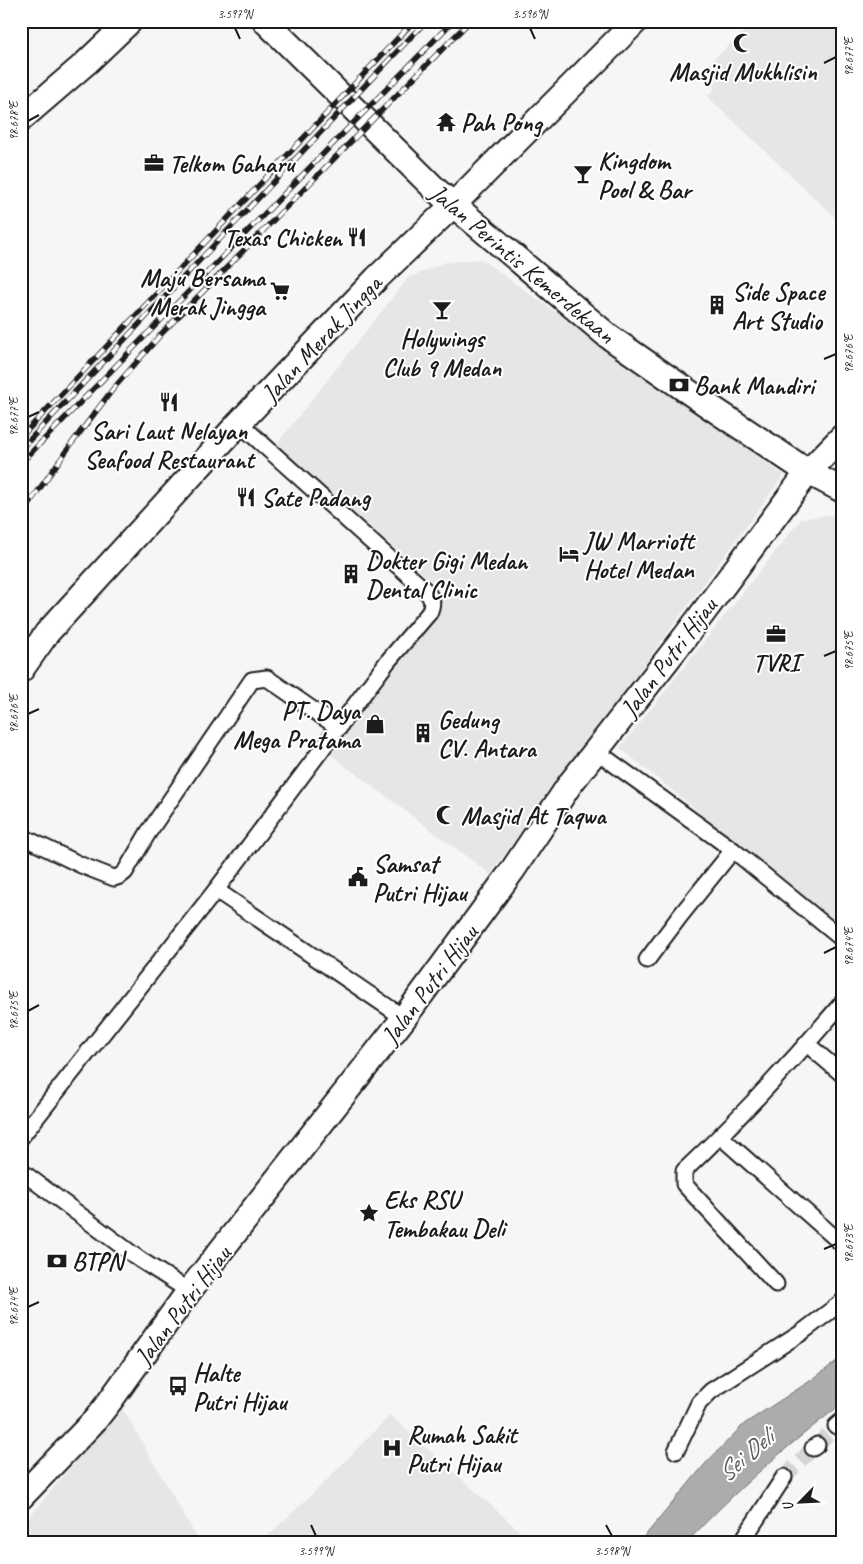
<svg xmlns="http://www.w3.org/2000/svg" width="863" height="1564" viewBox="0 0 863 1564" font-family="Caveat,sans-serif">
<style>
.built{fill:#e6e6e6}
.water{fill:#acacac;stroke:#727272}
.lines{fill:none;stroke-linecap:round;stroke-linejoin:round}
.minor-tunnel{stroke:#d5d5d5;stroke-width:15;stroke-dasharray:15 8;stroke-linecap:butt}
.minor-casing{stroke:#1c1c1c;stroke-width:19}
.primary-casing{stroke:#1c1c1c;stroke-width:28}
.minor{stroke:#fff;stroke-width:15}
.primary{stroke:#fff;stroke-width:24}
.rail-casing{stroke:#1c1c1c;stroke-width:5.5}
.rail{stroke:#fff;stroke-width:4;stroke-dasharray:11;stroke-linecap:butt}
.ticks{fill:none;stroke:#1c1c1c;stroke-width:2}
.labels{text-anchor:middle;stroke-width:4;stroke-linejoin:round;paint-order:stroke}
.poi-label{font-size:25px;font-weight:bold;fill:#1c1c1c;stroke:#fff;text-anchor:start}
.street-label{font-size:25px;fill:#1c1c1c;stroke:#fff}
.water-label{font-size:26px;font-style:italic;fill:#5d5d5d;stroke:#fff}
.neatline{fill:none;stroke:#1c1c1c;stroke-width:2}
.ticks-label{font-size:12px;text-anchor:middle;fill:#1c1c1c}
</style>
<rect width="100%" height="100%" fill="#f6f6f6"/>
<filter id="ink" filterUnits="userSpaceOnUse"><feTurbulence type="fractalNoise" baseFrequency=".02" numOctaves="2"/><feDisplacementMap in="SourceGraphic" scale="10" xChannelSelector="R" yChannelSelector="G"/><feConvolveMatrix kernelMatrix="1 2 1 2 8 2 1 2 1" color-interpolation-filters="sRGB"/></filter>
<g filter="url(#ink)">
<g class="built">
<polygon points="755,21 831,21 842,32 842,224 707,96 715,89 700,72"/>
<polygon points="481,259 784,475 490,874 324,750 444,592 276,445 408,278 446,262"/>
<polygon points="842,513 842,928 620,748 801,519"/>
<polygon points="121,1406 200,1543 21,1543 21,1527"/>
<polygon points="390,1415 533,1543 260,1543 326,1481"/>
</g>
<path class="water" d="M 842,1357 L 842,1404 C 786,1446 734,1492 686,1543 L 639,1543 L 705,1464 L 744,1424 L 813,1379 Z"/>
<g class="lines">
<g class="minor-tunnel">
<polyline points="817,1445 836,1426"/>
<polyline points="784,1477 813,1448"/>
</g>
<defs>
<g id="minor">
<polyline points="596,751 733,850 842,939"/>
<polyline points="21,836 81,865 114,878 120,876 125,872 148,833 252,680 267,678 339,728"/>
<polyline points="216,890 404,1018"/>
<polyline points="647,960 680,916 733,850"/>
<polyline points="807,1044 842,1074"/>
<polyline points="720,1136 842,1244"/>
<path d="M 21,1137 L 216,890 L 388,661 L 429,613 C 434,602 432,598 425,590 L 239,423"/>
<polyline points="21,1171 139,1259 189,1291"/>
<path d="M 776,1284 L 684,1184 L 684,1171 C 740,1118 792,1062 842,1003"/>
<polyline points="836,1426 842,1421"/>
<polyline points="813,1448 817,1445"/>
<polyline points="676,1451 699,1403 711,1391 801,1333 842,1302"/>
<polyline points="741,1543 784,1477"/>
</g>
<g id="primary">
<polyline points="265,21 437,191 608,336 709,406 808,472 842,490"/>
<polyline points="21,119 86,63 130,21"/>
<polyline points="21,670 47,633 239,423 377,278 453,205 636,21"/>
<polyline points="21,1497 96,1419 110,1401 189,1291 404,1018 512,871 570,784 685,637 808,472 842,437"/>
</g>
</defs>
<use href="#minor" class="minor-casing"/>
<use href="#primary" class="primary-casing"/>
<use href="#minor" class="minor"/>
<use href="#primary" class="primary"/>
<defs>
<g id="rail">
<polyline points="21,437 414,21"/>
<polyline points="21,449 426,21"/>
<polyline points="21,463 453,21"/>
<polyline points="21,519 33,498 72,443 113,389 163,332 470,21"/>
</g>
</defs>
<use href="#rail" class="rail-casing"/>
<use href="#rail" class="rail"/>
</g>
</g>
<path class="ticks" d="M 235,28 L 240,39M 530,28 L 535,39M 824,63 L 836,57M 28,121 L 39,115M 824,359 L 836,354M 28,417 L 39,412M 824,656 L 836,651M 28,714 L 39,709M 824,953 L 836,947M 28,1011 L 39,1005M 824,1249 L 836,1244M 28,1307 L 39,1302M 311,1525 L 316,1536M 606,1525 L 612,1536"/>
<defs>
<symbol id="mosque-bare" viewBox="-9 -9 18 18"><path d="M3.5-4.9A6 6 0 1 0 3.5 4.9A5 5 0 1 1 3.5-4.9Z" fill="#1c1c1c" stroke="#fff" stroke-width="2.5" paint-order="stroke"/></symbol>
<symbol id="temple-bare" viewBox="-9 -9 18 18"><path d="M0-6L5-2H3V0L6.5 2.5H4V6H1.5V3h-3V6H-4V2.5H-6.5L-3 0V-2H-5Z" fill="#1c1c1c" stroke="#fff" stroke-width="2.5" paint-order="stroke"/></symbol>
<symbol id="office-bare" viewBox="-9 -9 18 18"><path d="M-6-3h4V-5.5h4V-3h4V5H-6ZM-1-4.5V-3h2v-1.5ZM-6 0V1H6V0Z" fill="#1c1c1c" stroke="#fff" stroke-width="2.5" paint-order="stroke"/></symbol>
<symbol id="bar-bare" viewBox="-9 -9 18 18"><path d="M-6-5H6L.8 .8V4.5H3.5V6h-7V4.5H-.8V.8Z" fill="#1c1c1c" stroke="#fff" stroke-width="2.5" paint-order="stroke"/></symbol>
<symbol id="restaurant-bare" viewBox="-9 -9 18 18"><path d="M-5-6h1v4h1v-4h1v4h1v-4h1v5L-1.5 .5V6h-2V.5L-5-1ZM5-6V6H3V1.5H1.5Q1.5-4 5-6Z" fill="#1c1c1c" stroke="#fff" stroke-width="2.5" paint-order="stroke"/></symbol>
<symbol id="supermarket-bare" viewBox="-9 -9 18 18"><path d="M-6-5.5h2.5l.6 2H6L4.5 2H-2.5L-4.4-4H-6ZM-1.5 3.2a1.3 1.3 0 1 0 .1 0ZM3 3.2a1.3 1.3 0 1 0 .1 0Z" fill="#1c1c1c" stroke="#fff" stroke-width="2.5" paint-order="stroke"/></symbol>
<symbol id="building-bare" viewBox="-9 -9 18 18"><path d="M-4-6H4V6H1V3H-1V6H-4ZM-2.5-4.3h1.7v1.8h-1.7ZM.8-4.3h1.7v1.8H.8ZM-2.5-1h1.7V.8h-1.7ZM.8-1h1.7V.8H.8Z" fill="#1c1c1c" stroke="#fff" stroke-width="2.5" paint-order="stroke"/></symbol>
<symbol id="bank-bare" viewBox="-9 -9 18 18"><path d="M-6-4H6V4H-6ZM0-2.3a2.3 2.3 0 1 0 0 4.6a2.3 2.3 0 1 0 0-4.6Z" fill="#1c1c1c" stroke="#fff" stroke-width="2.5" paint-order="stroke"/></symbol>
<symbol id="hotel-bare" viewBox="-9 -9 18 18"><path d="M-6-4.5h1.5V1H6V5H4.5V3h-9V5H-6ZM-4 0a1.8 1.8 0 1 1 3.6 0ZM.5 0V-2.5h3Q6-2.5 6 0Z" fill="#1c1c1c" stroke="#fff" stroke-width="2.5" paint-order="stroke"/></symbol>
<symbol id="shop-bare" viewBox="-9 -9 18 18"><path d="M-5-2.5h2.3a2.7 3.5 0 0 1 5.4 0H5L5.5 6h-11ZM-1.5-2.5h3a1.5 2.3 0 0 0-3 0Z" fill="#1c1c1c" stroke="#fff" stroke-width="2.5" paint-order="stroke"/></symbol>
<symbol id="civic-bare" viewBox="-9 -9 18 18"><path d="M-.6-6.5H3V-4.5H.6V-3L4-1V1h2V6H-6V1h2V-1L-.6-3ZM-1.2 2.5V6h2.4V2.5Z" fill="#1c1c1c" stroke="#fff" stroke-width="2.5" paint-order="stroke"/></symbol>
<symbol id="sight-bare" viewBox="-9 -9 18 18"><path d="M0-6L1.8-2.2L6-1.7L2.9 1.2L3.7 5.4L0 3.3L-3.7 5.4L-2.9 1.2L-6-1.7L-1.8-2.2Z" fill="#1c1c1c" stroke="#fff" stroke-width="2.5" paint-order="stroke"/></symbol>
<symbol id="bus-bare" viewBox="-9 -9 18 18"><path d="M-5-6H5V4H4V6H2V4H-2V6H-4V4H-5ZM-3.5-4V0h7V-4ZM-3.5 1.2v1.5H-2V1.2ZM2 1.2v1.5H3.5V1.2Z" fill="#1c1c1c" stroke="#fff" stroke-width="2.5" paint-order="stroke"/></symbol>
<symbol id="hospital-bare" viewBox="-9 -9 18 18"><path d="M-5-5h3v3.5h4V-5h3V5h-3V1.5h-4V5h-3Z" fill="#1c1c1c" stroke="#fff" stroke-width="2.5" paint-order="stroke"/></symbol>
</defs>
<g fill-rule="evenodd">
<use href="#mosque-bare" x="729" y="29" width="28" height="28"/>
<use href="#temple-bare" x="432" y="108" width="28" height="28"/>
<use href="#office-bare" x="140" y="149" width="28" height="28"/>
<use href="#bar-bare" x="569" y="160" width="28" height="28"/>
<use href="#restaurant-bare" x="343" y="223" width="28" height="28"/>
<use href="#supermarket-bare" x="266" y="277" width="28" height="28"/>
<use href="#building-bare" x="703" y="291" width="28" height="28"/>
<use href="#bar-bare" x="428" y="296" width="28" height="28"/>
<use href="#bank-bare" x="665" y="371" width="28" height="28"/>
<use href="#restaurant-bare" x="155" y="388" width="28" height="28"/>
<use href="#restaurant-bare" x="232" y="483" width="28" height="28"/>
<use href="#hotel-bare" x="555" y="540" width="28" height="28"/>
<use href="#building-bare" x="337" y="560" width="28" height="28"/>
<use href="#office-bare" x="762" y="620" width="28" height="28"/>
<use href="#shop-bare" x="361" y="710" width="28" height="28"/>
<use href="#building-bare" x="409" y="719" width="28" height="28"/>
<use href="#mosque-bare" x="432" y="801" width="28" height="28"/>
<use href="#civic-bare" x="344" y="863" width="28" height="28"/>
<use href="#sight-bare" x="355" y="1199" width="28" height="28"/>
<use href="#bank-bare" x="43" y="1247" width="28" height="28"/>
<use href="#bus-bare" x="164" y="1372" width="28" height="28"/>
<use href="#hospital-bare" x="378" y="1434" width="28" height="28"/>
</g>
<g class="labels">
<g class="poi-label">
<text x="743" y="80" text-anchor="middle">Masjid Mukhlisin</text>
<text x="461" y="131">Pah Pong</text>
<text x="598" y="169">Kingdom<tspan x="598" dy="29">Pool &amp; Bar</tspan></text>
<text x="169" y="172">Telkom Gaharu</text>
<text x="342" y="246" text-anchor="end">Texas Chicken</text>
<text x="265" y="286" text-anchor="end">Maju Bersama<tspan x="265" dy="29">Merak Jingga</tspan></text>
<text x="732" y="300">Side Space<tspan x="732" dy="29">Art Studio</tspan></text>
<text x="442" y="347" text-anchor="middle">Holywings<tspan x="442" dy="29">Club 9 Medan</tspan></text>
<text x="694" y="394">Bank Mandiri</text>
<text x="169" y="439" text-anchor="middle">Sari Laut Nelayan<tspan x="169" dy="29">Seafood Restaurant</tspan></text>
<text x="261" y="506">Sate Padang</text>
<text x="584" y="549">JW Marriott<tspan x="584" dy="29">Hotel Medan</tspan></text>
<text x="366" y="569">Dokter Gigi Medan<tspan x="366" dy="29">Dental Clinic</tspan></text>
<text x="776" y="671" text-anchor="middle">TVRI</text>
<text x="360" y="719" text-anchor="end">PT. Daya<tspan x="360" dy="29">Mega Pratama</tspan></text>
<text x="438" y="728">Gedung<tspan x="438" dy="29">CV. Antara</tspan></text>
<text x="461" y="824">Masjid At Taqwa</text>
<text x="373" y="872">Samsat<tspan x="373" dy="29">Putri Hijau</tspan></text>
<text x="384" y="1208">Eks RSU<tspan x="384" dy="29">Tembakau Deli</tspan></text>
<text x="72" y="1270">BTPN</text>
<text x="193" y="1381">Halte<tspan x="193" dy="29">Putri Hijau</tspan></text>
<text x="407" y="1443">Rumah Sakit<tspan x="407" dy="29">Putri Hijau</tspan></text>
</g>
<g class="street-label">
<text transform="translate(523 263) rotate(40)" y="9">Jalan Perintis Kemerdekaan</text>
<text transform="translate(321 338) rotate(-47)" y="9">Jalan Merak Jingga</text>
<text transform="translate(668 657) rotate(-53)" y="9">Jalan Putri Hijau</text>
<text transform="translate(429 984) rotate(-53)" y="9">Jalan Putri Hijau</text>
<text transform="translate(182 1305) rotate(-53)" y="9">Jalan Putri Hijau</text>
</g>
<g class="water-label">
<text transform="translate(745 1455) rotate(-41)" y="9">Sei Deli</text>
</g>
</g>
<rect width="863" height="1564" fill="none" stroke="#fff" stroke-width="55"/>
<g transform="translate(800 1502) rotate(246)" stroke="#ffffff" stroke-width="4" paint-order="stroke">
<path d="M0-4L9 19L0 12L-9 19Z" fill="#1c1c1c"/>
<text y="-8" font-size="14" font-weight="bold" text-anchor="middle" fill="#1c1c1c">U</text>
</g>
<rect x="28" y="28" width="808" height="1508" class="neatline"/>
<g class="ticks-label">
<text x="235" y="18">3.597°N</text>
<text x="530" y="18">3.596°N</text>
<text transform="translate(849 57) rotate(-90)" y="4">98.677°E</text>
<text transform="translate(14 121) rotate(-90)" y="4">98.678°E</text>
<text transform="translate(849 354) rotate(-90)" y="4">98.676°E</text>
<text transform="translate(14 417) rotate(-90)" y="4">98.677°E</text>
<text transform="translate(849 651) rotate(-90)" y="4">98.675°E</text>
<text transform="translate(14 714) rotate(-90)" y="4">98.676°E</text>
<text transform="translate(849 947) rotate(-90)" y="4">98.674°E</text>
<text transform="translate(14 1011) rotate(-90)" y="4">98.675°E</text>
<text transform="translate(849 1244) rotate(-90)" y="4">98.673°E</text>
<text transform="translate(14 1307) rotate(-90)" y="4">98.674°E</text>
<text x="316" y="1555">3.599°N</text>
<text x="612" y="1555">3.598°N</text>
</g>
</svg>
